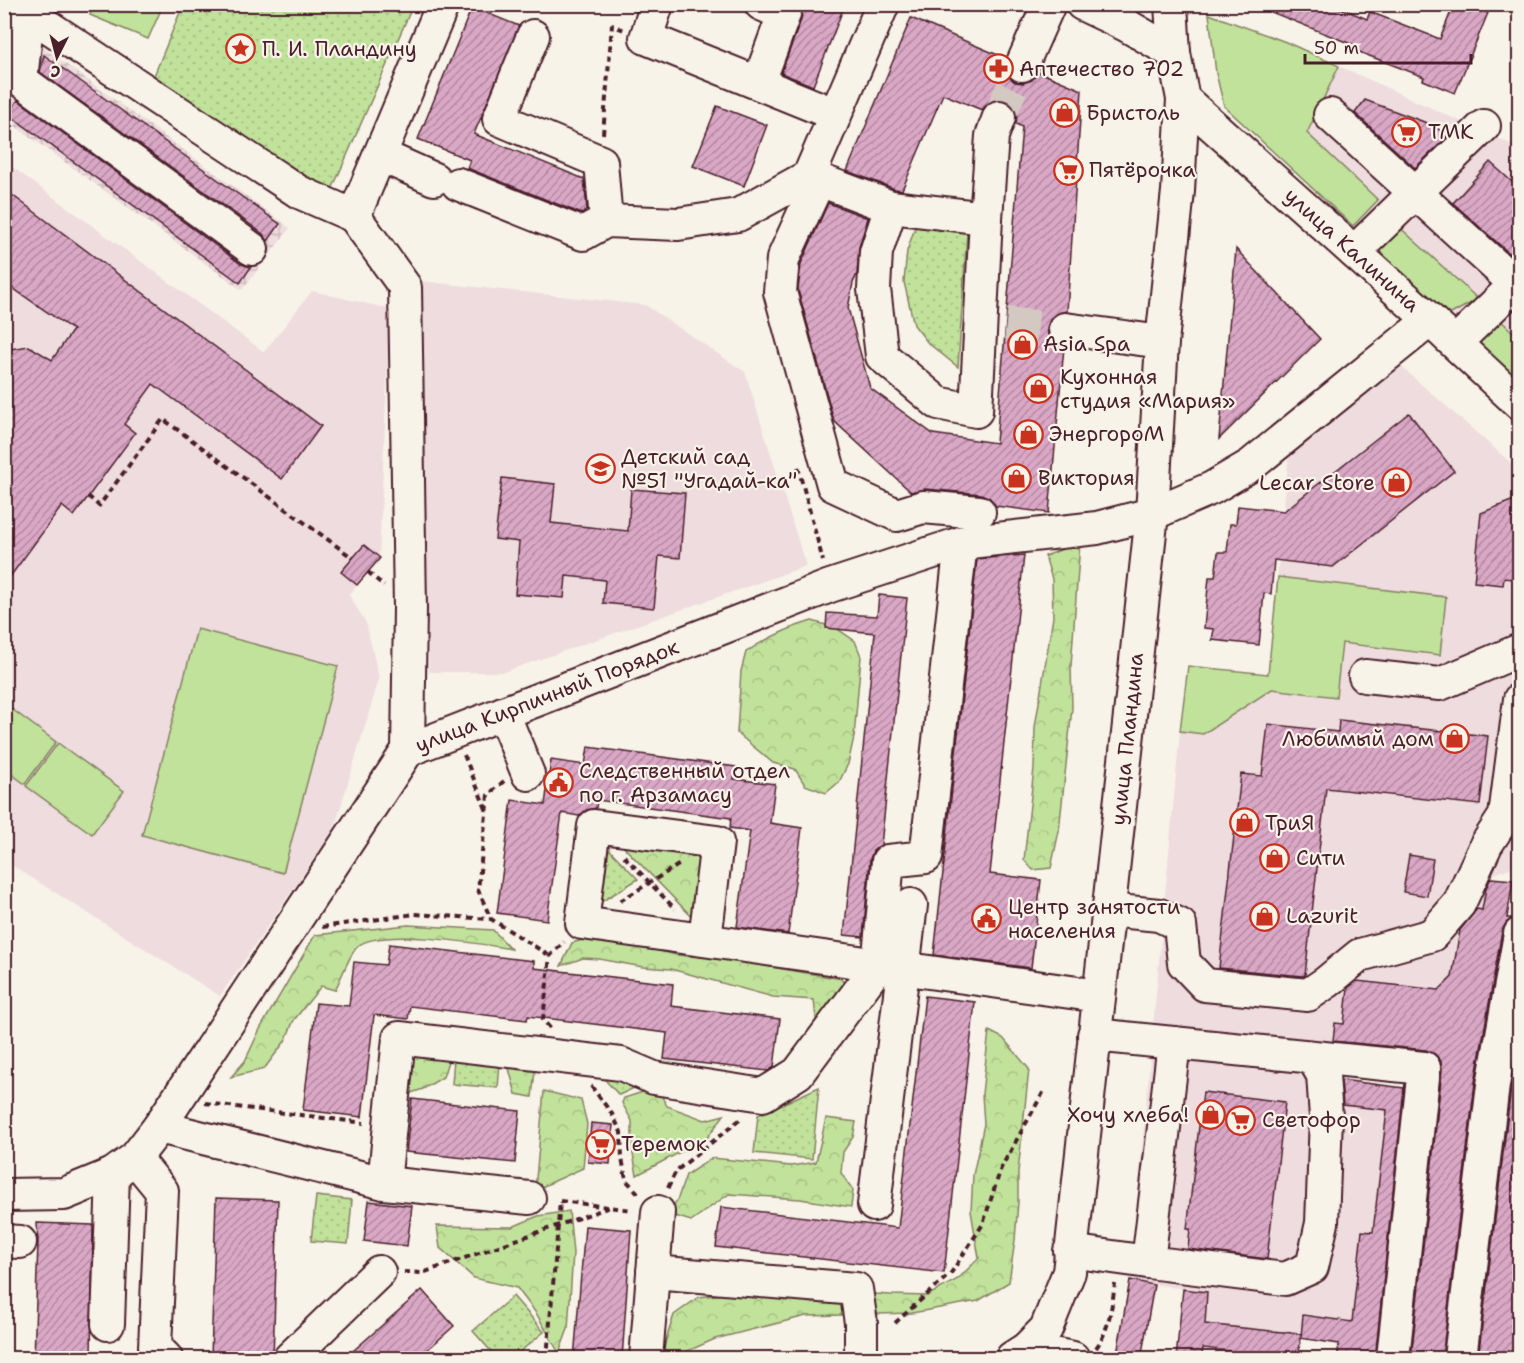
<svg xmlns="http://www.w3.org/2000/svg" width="1524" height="1363" viewBox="0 0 1524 1363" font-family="'Shantell Sans',sans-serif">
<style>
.built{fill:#eedcde}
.industrial{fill:url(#industrial-grid)}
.green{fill:#c1e29b;stroke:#868063;stroke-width:1.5}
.forest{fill:url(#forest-crowns);stroke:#868063;stroke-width:1.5}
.park{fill:url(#park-dots);stroke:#868063;stroke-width:1.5}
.building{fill:url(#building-hatch);stroke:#4a1f2b;stroke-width:1.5}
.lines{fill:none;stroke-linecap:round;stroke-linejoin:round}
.minor-tunnel{stroke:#d4c9c2;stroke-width:32;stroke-dasharray:32 16;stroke-linecap:butt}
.minor-casing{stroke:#4a1f2b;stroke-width:36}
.path{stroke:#4a1f2b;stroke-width:4;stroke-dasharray:6 4.5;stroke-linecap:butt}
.minor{stroke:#f7f3e8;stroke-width:32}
.labels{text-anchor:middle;stroke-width:4.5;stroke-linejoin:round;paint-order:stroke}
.poi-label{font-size:21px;fill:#4a1f2b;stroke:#f7f3e8;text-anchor:start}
.street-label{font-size:21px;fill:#4a1f2b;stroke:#f7f3e8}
</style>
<defs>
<pattern id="industrial-grid" width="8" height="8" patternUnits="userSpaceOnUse" patternTransform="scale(1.5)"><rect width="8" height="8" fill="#eedcde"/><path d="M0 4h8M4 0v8" fill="none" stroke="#cebcbf"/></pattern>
<pattern id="forest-crowns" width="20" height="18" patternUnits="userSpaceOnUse" patternTransform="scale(1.5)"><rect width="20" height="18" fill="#c1e29b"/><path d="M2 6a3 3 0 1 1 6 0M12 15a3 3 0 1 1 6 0" fill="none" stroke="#a7c186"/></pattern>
<pattern id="park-dots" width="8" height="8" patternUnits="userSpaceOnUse" patternTransform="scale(1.5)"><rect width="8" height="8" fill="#c1e29b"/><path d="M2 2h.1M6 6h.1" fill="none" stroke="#a7c186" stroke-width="1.8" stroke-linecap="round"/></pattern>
<pattern id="building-hatch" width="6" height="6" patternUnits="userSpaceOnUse" patternTransform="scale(1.5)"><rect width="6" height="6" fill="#daa8c6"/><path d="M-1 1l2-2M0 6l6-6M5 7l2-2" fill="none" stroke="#b388a1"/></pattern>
</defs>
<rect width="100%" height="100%" fill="#f7f3e8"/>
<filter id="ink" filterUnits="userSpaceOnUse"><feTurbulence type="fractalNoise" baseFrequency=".0167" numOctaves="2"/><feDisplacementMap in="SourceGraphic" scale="12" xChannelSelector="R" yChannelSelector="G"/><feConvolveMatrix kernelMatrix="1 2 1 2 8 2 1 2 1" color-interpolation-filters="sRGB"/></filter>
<g filter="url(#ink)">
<g class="built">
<polygon points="1209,14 1286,42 1519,148 1519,380 1224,106 1216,73"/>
<polygon points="4,161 264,352 312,291 390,309 379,558 349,595 366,623 379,679 334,829 220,996 5,861"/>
<polygon points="419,281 645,305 745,372 806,566 504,672 429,672"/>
<polygon points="1398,364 1519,470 1520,567 1512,644 1520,652 1519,864 1488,877 1482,910 1464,907 1452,977 1439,990 1349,980 1344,1024 1335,1024 1328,1103 1387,1110 1373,1232 1362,1231 1355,1292 1358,1323 1303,1315 1301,1334 1205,1324 1183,1289 1130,1280 1180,731 1188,666 1268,674 1289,453"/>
</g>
<polygon class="industrial" points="7,21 290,228 242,290 5,119 5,96 7,92"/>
<g class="green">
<polygon points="94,5 94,4 163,5 148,39 90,15"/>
<polygon points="1209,14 1286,42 1339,66 1307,133 1378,200 1353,226 1224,106 1216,73"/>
<polygon points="1395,223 1478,299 1449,315 1377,249"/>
<polygon points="1494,314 1519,338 1519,380 1479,343"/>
<polygon points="1278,577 1446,597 1440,655 1342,643 1336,697 1272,689 1203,734 1180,731 1188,666 1268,674"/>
<polygon points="197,629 338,666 283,873 142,835"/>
<polygon points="5,704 56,742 25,784 5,769"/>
<polygon points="58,743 124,791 92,834 26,786"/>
</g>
<g class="forest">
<polygon points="1080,542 1071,666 1072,708 1059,831 1051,868 1033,870 1024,860 1034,768 1035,727 1053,617 1052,579 1045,556"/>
<path d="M 812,621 L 836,628 L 855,641 L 861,656 L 854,737 L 848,764 L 839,782 L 826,793 L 805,785 L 795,769 L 773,763 L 737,733 L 741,671 L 746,652 C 767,638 788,628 812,621 Z"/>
<polygon points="608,831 711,845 701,926"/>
<path d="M 408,925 L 493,930 L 511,949 C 483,944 374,926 356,948 C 347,960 342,977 335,990 L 321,986 L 294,1020 L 285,1041 L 264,1069 L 231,1077 L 245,1061 L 260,1029 L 315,935 Z"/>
<polygon points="586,939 626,942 676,955 725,959 842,979 845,993 817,1028 814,1000 773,997 671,969 643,967 599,959 583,958 561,966 572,943"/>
<polygon points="989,1031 1003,1038 1029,1069 1018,1172 1018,1202 1015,1240 1009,1282 978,1301 912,1313 806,1316 715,1339 672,1358 663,1358 665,1343 674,1315 699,1297 725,1294 841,1292 891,1295 927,1296 958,1279 979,1258 971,1211 973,1175 984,1124 982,1094"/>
<polygon points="407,1044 536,1062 532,1097 516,1094 507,1061 450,1055 443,1077 423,1089 405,1095"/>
<polygon points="655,1084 667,1106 705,1120 724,1115 707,1138 637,1175 632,1149 632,1121 622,1103 624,1098 649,1090"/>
<polygon points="544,1091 581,1100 587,1124 583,1168 535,1190"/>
<polygon points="826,1118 856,1122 853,1137 843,1152 841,1173 853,1190 851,1207 800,1199 729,1194 691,1221 669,1214 678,1198 686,1175 712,1158 791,1166 816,1162"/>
<polygon points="569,1211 573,1253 568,1329 559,1353 536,1313 517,1288 474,1278 440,1248 437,1226 512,1227 538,1216"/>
</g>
<g class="park">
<polygon points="183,5 413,5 327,201 149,88"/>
<polygon points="919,216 967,232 958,367 928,343 914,325 904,282 907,251"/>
<polygon points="601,841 638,879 601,902 596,895"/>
<polygon points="454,1058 500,1062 498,1088 452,1084"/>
<polygon points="595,1069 645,1083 619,1095"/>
<polygon points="819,1087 812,1159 754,1153 758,1115"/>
<polygon points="316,1196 352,1200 348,1244 311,1241"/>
<polygon points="513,1296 544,1332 512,1358 497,1358 473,1331"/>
</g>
<g class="building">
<polygon points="799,4 845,4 813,86 781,73 801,20 802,12"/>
<polygon points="1251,4 1331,4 1367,19 1370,12 1440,39 1454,4 1467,4 1488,13 1455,93 1423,80 1424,77 1354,50 1356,46"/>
<polygon points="472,7 519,26 474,134 584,179 587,209 582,214 467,168 470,160 418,139"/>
<polygon points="911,18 1005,58 1004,66 1007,75 1015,82 1023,83 1032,80 1039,72 1082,90 1067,311 1058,313 1051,318 1047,327 1048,335 1054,343 1064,347 1049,513 996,506 990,498 981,494 925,489 911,492 834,421 798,290 801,264 828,203 868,218 859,247 857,274 853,283 848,308 870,388 933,434 996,443 1022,127 1016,124 1017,115 1013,106 1006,100 997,99 988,103 982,110 943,94 902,190 895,189 847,171"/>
<polygon points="44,55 280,224 268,241 263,234 40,72"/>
<polygon points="18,100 241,264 251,267 240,283 8,114"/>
<polygon points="1365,100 1435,126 1447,137 1415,168 1355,113"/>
<polygon points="717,106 767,125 744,186 693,166"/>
<polygon points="1490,162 1520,189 1520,263 1453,203"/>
<polygon points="4,189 321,426 282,479 153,384 124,424 135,433 74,516 62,506 4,585 4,350 29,346 52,360 73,330 4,282"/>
<polygon points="1236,249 1320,339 1219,439"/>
<polygon points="1409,413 1454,471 1333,567 1274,560 1271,594 1264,593 1259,645 1212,640 1214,629 1204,628 1209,577 1215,577 1218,552 1227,552 1230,524 1236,524 1238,506 1284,511"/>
<polygon points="502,478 555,484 551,523 628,531 631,489 685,493 680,558 659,556 654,608 603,603 605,580 566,576 564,598 515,594 519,542 495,539"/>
<polygon points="1519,498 1512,579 1504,578 1503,585 1474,582 1481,513"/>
<polygon points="364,545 380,558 357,585 341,572"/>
<polygon points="1024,555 990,874 1041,880 1031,968 934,955 977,559"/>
<polygon points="879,595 907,598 881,845 873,851 870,859 863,937 844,935 875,633 826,628 827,613 877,616"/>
<polygon points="1339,720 1488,736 1480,805 1326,788 1305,975 1303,976 1219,968 1241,774 1262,776 1268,724 1338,732"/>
<polygon points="588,747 736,767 734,779 775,784 770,823 802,828 788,934 737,927 750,831 730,828 731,818 597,800 596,808 587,810 579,816 562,813 547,920 497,913 512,800 545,805 551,760 585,765"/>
<polygon points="1409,855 1433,859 1427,896 1403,892"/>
<polygon points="1491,878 1513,880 1507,918 1512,918 1506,923 1502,931 1475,1082 1442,1359 1411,1359 1442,1070 1441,1061 1435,1054 1426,1050 1333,1041 1335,1023 1344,1024 1348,988 1357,981 1439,990 1452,977 1460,930 1477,909 1482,910 1486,888"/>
<polygon points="389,944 534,961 534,968 673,984 671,1006 780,1019 774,1067 768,1071 664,1059 667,1033 528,1016 527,1020 410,1006 408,1019 374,1015 362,1117 303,1110 316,1003 349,1006 354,962 386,965"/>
<polygon points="925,996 975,1002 944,1273 716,1247 721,1207 898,1228"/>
<polygon points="1520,1039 1520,1306 1514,1359 1478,1359 1511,1088"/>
<polygon points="1341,1080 1404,1088 1375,1359 1337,1359 1339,1344 1300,1338 1299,1359 1203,1348 1201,1359 1176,1359 1183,1289 1207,1292 1205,1324 1301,1334 1301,1337 1303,1315 1352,1322 1362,1231 1373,1232 1387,1110 1343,1105"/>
<polygon points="1203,1092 1285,1102 1267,1259 1188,1249 1190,1229 1187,1229"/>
<polygon points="412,1099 520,1111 515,1163 406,1152"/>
<polygon points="591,1123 613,1125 610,1164 588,1162"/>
<polygon points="216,1198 278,1200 273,1359 211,1358"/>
<polygon points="369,1201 412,1206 407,1246 364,1241"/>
<polygon points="37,1223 93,1225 91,1359 34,1359 38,1243"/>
<polygon points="585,1226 631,1230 622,1359 574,1359"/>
<polygon points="1130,1280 1154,1285 1141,1359 1116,1359"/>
<polygon points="422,1290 454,1326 417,1359 344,1359"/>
</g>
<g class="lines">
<g class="minor-tunnel">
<polyline points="999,117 1022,65"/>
<polyline points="1006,323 1065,329"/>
</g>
<defs>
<g id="minor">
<polyline points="14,4 299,192 354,216"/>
<polyline points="657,4 646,38 834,114"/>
<polyline points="1082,4 1126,25 1174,53"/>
<polyline points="28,14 21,80 252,249"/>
<polyline points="533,36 499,119 601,162 606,221"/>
<polyline points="1022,65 1049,4"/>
<polyline points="759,82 784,14 761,4"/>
<polyline points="1183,99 1430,320 1520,404"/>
<polyline points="1330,115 1520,288"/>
<polyline points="380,155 434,179"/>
<polyline points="809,176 891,207 986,218 992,136 999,117"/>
<polyline points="819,180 783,259 780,292 833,485 897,515 923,507 979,512"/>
<polyline points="458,184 583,234 606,221 678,224 738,215 809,176 883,4"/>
<polyline points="891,207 876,252 874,289 882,356 938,403 976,411 986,218"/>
<polyline points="1354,252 1484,126"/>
<polyline points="1065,329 1162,342"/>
<polyline points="1455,343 1516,284"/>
<polyline points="1365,676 1440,684 1520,650"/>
<polyline points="503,713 528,774"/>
<polyline points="408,750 410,608 405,287 354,216 443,4"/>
<polyline points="1108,910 1159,915 1180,925 1184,963 1205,985 1308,995 1327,982 1360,955 1432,935 1459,904 1486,845 1505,816 1520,699"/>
<polyline points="705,939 717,842 594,826 582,923 1099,996"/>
<polyline points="1094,1035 1424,1068 1393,1358"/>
<polyline points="159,1127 384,1183 529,1198"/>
<polyline points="135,1158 162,1191 155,1347 166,1358"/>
<polyline points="384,1183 399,1038 621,1064 654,1078 763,1095 798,1073 878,966 888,861 926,857 961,543"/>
<polyline points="4,1195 64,1194 113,1174 135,1158 159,1127 408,750 830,586 961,543 1097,528 1152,514 1212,488 1251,465 1430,320"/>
<polyline points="874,1205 911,905"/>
<polyline points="4,1241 20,1242"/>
<polyline points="1070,1251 1148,1262 1174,1043"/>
<polyline points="1148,1262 1285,1279 1312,1267 1322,1223 1326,1117 1323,1075 1313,1058"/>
<polyline points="653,1272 856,1289 861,1323 861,1358"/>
<polyline points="108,1324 113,1174"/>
<polyline points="1026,1349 1073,1358"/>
<polyline points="290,1358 379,1272"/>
<polyline points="646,1358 658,1212"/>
<polyline points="1012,1358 1026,1349 1046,1329 1069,1272 1152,514 1162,342 1178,191 1183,99 1174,53 1171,4"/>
<polyline points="1460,1358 1493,1085 1520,934"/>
</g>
</defs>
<use href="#minor" class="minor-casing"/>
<g class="path">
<polyline points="603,134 612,25 624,30"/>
<polyline points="798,467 823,561"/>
<polyline points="88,496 99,506 163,419 353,558"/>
<polyline points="368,572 384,586"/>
<polyline points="464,755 486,809"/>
<polyline points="504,781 488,795 478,890 491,919 550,956"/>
<polyline points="624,856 675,909"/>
<polyline points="620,901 680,864"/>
<polyline points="322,927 415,914 490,919"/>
<polyline points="550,1028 543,1020 550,956 564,942"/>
<polyline points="591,1086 612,1114 621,1132 622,1158 626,1180 640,1195"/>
<polyline points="205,1103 364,1123"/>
<polyline points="668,1188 676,1171 742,1118"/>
<polyline points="560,1201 633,1210"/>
<polyline points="404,1272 422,1273 610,1207"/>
<polyline points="895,1323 951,1273 983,1224 1001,1168 1044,1091"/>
<path d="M 1096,1348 C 1109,1331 1112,1305 1115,1284"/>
<polyline points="547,1358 560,1201"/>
</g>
<use href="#minor" class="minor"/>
</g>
</g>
<defs>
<symbol id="sight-ring" viewBox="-11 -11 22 22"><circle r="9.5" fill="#f7f3e8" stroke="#c8321e" stroke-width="1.5"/><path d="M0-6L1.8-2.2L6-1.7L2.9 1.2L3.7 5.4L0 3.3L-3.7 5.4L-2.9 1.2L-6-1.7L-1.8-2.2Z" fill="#c8321e"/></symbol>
<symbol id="pharmacy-ring" viewBox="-11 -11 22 22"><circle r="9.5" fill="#f7f3e8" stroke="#c8321e" stroke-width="1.5"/><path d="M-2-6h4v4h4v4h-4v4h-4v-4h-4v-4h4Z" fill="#c8321e"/></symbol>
<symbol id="shop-ring" viewBox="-11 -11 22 22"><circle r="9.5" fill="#f7f3e8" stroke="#c8321e" stroke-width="1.5"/><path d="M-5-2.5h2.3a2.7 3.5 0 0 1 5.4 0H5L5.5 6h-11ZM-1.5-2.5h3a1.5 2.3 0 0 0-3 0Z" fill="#c8321e"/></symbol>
<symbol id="supermarket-ring" viewBox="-11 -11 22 22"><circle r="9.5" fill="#f7f3e8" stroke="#c8321e" stroke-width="1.5"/><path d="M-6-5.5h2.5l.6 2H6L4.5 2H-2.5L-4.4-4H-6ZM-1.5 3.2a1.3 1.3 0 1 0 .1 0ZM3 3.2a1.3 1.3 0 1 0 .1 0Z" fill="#c8321e"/></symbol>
<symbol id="school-ring" viewBox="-11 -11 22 22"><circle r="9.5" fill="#f7f3e8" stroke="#c8321e" stroke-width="1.5"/><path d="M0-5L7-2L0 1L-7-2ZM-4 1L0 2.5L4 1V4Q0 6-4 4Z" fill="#c8321e"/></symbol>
<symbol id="civic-ring" viewBox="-11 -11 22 22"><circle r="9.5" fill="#f7f3e8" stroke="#c8321e" stroke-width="1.5"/><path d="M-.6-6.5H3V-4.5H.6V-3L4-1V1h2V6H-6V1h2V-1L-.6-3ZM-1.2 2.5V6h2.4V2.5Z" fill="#c8321e"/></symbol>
</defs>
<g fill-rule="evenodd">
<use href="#sight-ring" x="224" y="32" width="33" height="33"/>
<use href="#pharmacy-ring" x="982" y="52" width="33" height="33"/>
<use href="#shop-ring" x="1048" y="96" width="33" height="33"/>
<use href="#supermarket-ring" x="1390" y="116" width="33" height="33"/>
<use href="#supermarket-ring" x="1052" y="154" width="33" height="33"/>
<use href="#shop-ring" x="1006" y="328" width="33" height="33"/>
<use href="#shop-ring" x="1022" y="372" width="33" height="33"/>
<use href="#shop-ring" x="1012" y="418" width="33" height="33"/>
<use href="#school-ring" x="584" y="452" width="33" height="33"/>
<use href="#shop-ring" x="1000" y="462" width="33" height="33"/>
<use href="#shop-ring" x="1380" y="466" width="33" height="33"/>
<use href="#shop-ring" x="1438" y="722" width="33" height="33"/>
<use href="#civic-ring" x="542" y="766" width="33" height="33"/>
<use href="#shop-ring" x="1228" y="806" width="33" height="33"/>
<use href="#shop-ring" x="1258" y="842" width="33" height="33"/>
<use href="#shop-ring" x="1248" y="900" width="33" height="33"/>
<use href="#civic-ring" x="970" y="902" width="33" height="33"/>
<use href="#shop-ring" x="1194" y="1098" width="33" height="33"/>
<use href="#supermarket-ring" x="1224" y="1104" width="33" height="33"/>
<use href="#supermarket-ring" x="584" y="1128" width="33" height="33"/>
</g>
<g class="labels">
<g class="poi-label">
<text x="262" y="56">П. И. Пландину</text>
<text x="1019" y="76">Аптечество 702</text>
<text x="1086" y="120">Бристоль</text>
<text x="1428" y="139">ТМК</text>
<text x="1089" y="177">Пятёрочка</text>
<text x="1043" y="351">Asia Spa</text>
<text x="1060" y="384">Кухонная<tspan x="1060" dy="24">студия «Мария»</tspan></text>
<text x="1049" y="441">ЭнергороМ</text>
<text x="621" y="464">Детский сад<tspan x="621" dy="24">№51 "Угадай-ка"</tspan></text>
<text x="1038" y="485">Виктория</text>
<text x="1375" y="490" text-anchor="end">Lecar Store</text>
<text x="1434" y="746" text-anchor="end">Любимый дом</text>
<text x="579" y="778">Следственный отдел<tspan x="579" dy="24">по г. Арзамасу</tspan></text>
<text x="1265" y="830">ТриЯ</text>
<text x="1296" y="865">Сити</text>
<text x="1008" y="914">Центр занятости<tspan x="1008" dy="24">населения</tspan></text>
<text x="1286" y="923">Lazurit</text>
<text x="1189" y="1122" text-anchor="end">Хочу хлеба!</text>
<text x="1262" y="1127">Светофор</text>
<text x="621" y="1151">Теремок</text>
</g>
<g class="street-label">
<text transform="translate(1352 250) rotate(42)" y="7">улица Калинина</text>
<text transform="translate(547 696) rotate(-21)" y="7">улица Кирпичный Порядок</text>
<text transform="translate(1127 739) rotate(-84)" y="7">улица Пландина</text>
</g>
</g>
<rect width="1524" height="1363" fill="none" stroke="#f7f3e8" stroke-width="24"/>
<rect x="12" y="12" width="1500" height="1339" fill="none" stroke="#4a1f2b" stroke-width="2" filter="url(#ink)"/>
<g transform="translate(57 57) rotate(186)" stroke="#f7f3e8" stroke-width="4.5" paint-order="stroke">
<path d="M0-4.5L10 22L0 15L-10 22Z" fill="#4a1f2b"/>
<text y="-9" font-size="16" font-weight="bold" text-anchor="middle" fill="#4a1f2b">С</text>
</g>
<path d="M1305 54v9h166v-9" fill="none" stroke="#4a1f2b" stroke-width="3"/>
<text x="1314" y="54" font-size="18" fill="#4a1f2b" stroke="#f7f3e8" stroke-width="4.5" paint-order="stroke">50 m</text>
</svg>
